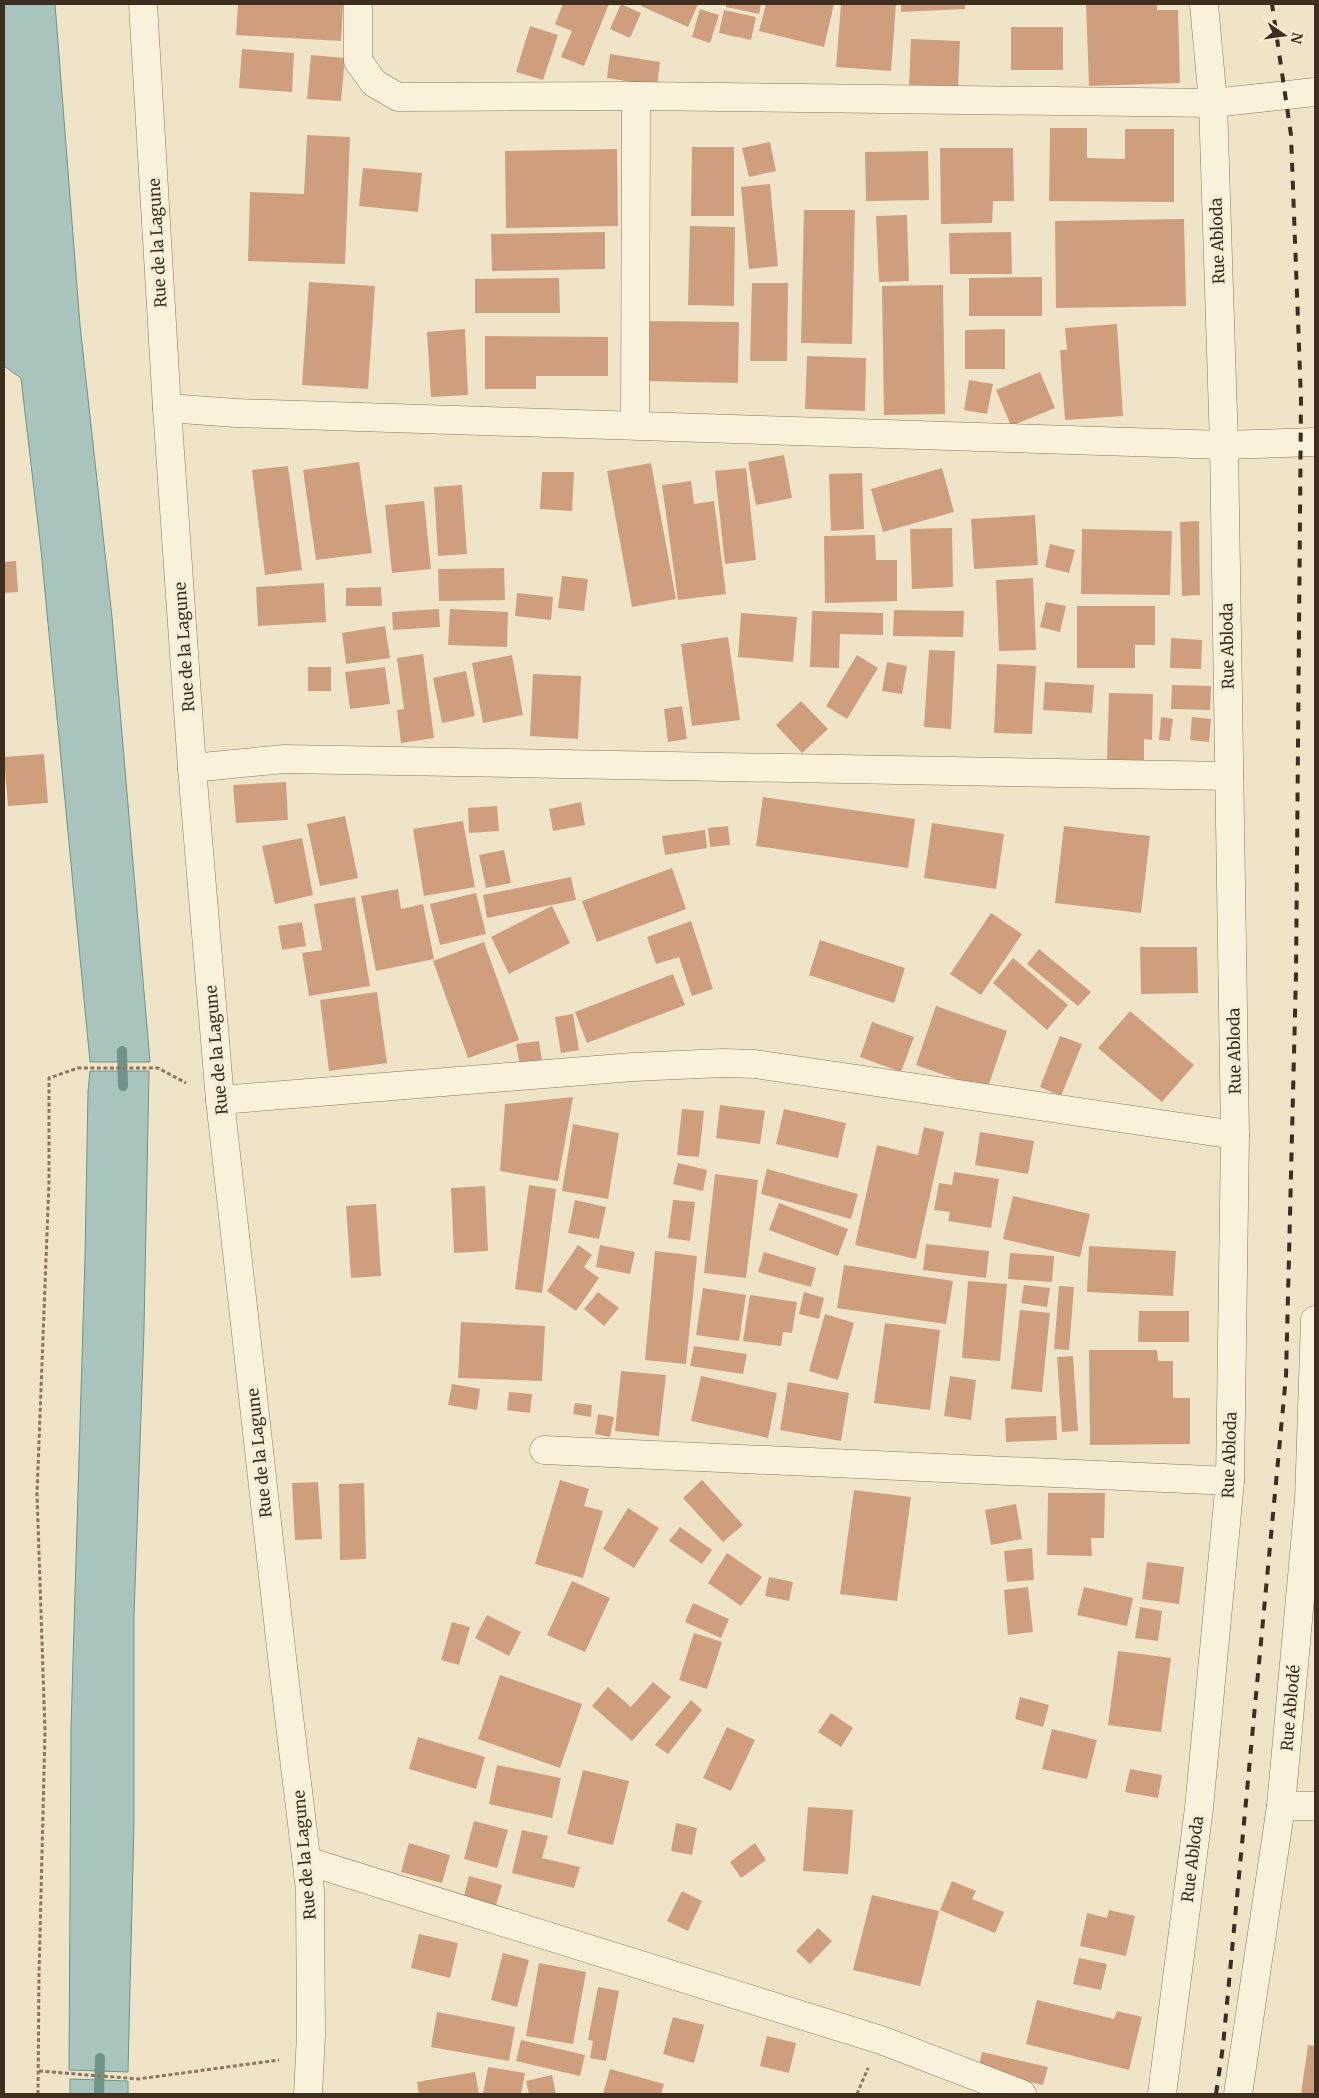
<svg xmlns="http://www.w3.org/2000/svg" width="1319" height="2098" viewBox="0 0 1319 2098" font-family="Merriweather,serif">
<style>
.water{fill:#a9c4bc;stroke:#6f938a}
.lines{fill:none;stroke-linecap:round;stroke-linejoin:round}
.stream{stroke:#6f938a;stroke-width:10}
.building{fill:#cf9f7d}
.minor-casing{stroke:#8d765c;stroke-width:29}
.path{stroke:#8d765c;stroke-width:3;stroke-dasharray:4 2.5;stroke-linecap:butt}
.minor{stroke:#faf1dc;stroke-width:28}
.rail{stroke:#3d2e20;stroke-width:4;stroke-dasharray:9 9;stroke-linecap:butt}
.labels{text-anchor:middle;stroke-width:5;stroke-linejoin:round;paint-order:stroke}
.street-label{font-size:16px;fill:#3d2e20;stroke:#f7eed8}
</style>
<rect width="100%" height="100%" fill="#f0e4c8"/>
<g class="water">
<polygon points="4,4 55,4 80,325 112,617 150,1062 90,1062 41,550 21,378 4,366"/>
<polygon points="90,1071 149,1071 144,1329 134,1616 134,1822 128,2072 69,2070 71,1728 85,1257 88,1092"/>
<polygon points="70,2079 128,2081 128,2094 70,2094"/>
</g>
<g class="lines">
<g class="stream">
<polyline points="122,1051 123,1086"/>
<polyline points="99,2094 100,2058"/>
</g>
</g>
<g class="building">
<polygon points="238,4 343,4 341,41 236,35"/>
<polygon points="563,4 609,4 584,66 561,57 572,31 555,24"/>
<polygon points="621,4 641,13 630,38 610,29"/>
<polygon points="642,4 698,4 688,27 641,6"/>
<polygon points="726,4 761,4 759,14 726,7"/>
<polygon points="766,4 834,4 824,47 759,31"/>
<polygon points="841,4 896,4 891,71 836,67"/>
<polygon points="901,4 965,4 965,9 901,12"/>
<polygon points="1086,4 1157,4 1157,10 1178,10 1180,83 1089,86"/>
<polygon points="700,9 719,15 710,43 692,37"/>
<polygon points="724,10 756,17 751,40 719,33"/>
<polygon points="530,26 558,35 543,80 516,72"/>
<rect x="1011" y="27" width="52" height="43"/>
<polygon points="911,39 960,41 958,88 909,86"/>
<polygon points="242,49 294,53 292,92 239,88"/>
<polygon points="610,54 660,62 657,86 607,78"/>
<polygon points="311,55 345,58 341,101 307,99"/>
<polygon points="1050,128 1087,128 1087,158 1125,159 1125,129 1174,129 1174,202 1049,201"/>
<polygon points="307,135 350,137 345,264 248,261 250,192 304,194"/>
<polygon points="770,142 776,171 749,177 742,148"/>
<polygon points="692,147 734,147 734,216 691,216"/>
<polygon points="940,148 1013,148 1014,201 993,201 992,223 941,224"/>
<polygon points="617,149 618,226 506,228 505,151"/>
<polygon points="928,151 929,200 866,201 865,152"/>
<polygon points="363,168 422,173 418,212 359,206"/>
<polygon points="770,184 778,266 749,269 741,187"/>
<polygon points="804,210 855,210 852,344 801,343"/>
<polygon points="907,215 909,281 879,282 876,216"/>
<polygon points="1184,219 1186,306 1056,308 1055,221"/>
<polygon points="690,226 735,227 734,306 688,305"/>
<polygon points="605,232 605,269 492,271 491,234"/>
<polygon points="1011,232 1012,274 950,274 949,233"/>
<polygon points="1042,277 1042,316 969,316 969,278"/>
<polygon points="559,278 560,313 475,313 475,279"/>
<polygon points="309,282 375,286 368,389 302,385"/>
<polygon points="752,283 788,283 787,361 750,361"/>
<polygon points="943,285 945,414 884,415 882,286"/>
<polygon points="643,321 739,322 738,383 642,381"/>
<polygon points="1117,324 1123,416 1065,420 1060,350 1067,350 1065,328"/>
<polygon points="465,329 468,395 431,397 427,332"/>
<polygon points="1005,329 1005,369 965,369 965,330"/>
<polygon points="485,336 608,337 608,376 536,376 536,389 485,389"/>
<polygon points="807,356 866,358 865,411 805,409"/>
<polygon points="1040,372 1055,408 1011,426 996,390"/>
<polygon points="969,380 993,384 987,414 964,410"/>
<polygon points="784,455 792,498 756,505 748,462"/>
<polygon points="359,462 372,553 316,560 303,470"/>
<polygon points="651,463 676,599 632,607 607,471"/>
<polygon points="288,466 302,570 265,575 252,470"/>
<polygon points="746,468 756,560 725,564 715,471"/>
<polygon points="942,468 954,512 883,532 871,489"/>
<polygon points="542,472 574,472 572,511 540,509"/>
<polygon points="862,473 864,529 831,531 829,474"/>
<polygon points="691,481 694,504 714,501 726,594 678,600 662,485"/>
<polygon points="462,485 467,554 438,556 434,487"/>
<polygon points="424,501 431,569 392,573 385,505"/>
<polygon points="1035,515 1038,565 974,569 971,519"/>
<polygon points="1199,521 1200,595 1182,596 1180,522"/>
<polygon points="952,528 953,587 912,589 910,529"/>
<polygon points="1082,529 1172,531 1170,595 1081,594"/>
<polygon points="875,535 876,560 897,560 897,601 825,603 824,536"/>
<polygon points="1050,544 1075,550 1069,573 1045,567"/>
<polygon points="16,561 18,592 4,593 4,562"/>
<polygon points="504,568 505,600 439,601 438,569"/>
<polygon points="562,576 588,579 584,611 558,608"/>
<polygon points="1033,578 1036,650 999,651 996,580"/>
<polygon points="324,583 326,622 258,626 256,587"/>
<polygon points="381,587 382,606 346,606 346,588"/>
<polygon points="517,593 553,597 551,620 515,616"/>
<polygon points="1046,602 1066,606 1060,632 1040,627"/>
<polygon points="1077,606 1155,606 1155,645 1135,645 1135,668 1077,668"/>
<polygon points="439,609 440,627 393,630 392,612"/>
<polygon points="450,609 508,612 507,647 448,645"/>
<polygon points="894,610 964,611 963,637 893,636"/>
<polygon points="812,611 883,613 883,635 840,634 839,668 810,667"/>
<polygon points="741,613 797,617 793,662 738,657"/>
<polygon points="385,626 390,658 346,664 342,633"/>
<polygon points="728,637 740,720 692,726 681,644"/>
<polygon points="1171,638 1202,640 1201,669 1170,668"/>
<polygon points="929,650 955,651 951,729 924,727"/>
<polygon points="423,654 434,738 401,743 397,710 404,709 397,658"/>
<polygon points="512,655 523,715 483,723 472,663"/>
<polygon points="857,655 878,668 847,719 826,706"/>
<polygon points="887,662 907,666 902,694 882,691"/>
<polygon points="997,664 1036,666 1032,734 994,733"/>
<rect x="308" y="667" width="23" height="24"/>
<polygon points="385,667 390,704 350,709 345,672"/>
<polygon points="466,671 475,716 442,723 433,678"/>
<polygon points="533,674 581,676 578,739 530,736"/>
<polygon points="1045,682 1094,685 1092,713 1043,710"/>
<polygon points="1172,685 1211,686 1210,710 1171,709"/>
<polygon points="1109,693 1153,694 1152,740 1144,739 1144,761 1107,760"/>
<polygon points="801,701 828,729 802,753 776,725"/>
<polygon points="682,706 687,739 668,742 664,709"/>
<polygon points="1161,717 1173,719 1170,741 1159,740"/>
<polygon points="1192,717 1211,719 1209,742 1190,740"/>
<polygon points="44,754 48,803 8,806 4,757"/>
<polygon points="286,782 288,820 236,823 233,785"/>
<polygon points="763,797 915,819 908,868 756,846"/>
<polygon points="581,802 585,825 553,831 549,809"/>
<polygon points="497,806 499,831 469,833 468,808"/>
<polygon points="345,816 358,878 320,886 307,824"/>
<polygon points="463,821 475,887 424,896 413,829"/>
<polygon points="932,823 1004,834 996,889 924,878"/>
<polygon points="728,826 730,845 710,847 708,828"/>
<polygon points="1064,826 1150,836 1141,913 1055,903"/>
<polygon points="705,830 707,848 665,855 662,836"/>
<polygon points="302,838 313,895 275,904 262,846"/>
<polygon points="504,850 511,883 486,888 479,855"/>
<polygon points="672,868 686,909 597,942 582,901"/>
<polygon points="571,877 576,900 487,918 483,895"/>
<polygon points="398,889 401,909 423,904 434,959 376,971 361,896"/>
<polygon points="476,893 486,934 440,945 430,904"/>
<polygon points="355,897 370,986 309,996 302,953 322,950 314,904"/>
<polygon points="552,906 570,943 509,974 491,937"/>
<polygon points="991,913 1022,934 981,995 950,974"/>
<polygon points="691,921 713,989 692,996 679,957 656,964 647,937"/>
<polygon points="302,922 306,946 282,950 278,926"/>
<polygon points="820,940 905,968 894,1003 809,975"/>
<polygon points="484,942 519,1040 468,1058 433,961"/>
<polygon points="1140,947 1197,947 1198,993 1141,994"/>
<polygon points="1039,949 1091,992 1078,1006 1027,964"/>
<polygon points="1013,958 1068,1005 1047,1030 993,983"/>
<polygon points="673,974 685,1005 587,1043 575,1012"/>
<polygon points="377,992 387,1063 329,1071 320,1000"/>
<polygon points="936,1006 1007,1031 987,1090 916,1065"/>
<polygon points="1130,1011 1194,1065 1162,1102 1098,1048"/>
<polygon points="573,1014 579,1050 561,1053 555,1017"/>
<polygon points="872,1022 914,1037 901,1072 860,1057"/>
<polygon points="1060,1036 1082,1044 1061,1096 1040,1087"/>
<polygon points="539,1041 542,1061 520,1066 516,1044"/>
<polygon points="573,1097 558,1181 500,1171 505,1104"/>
<polygon points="720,1105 765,1111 760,1144 716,1138"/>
<polygon points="682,1109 704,1111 699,1157 677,1155"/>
<polygon points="784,1109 846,1123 838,1158 776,1144"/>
<polygon points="573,1124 619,1133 608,1199 562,1191"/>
<polygon points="924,1127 944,1132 916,1259 855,1245 877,1145 918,1155"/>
<polygon points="980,1132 1034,1141 1028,1174 975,1165"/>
<polygon points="678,1163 707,1170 703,1191 673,1184"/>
<polygon points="767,1169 858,1194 851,1219 761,1194"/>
<polygon points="954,1172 999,1179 991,1228 948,1221 950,1212 934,1210 939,1183 952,1185"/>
<polygon points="715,1174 758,1180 746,1278 704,1273"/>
<polygon points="529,1185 556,1189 542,1293 515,1289"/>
<polygon points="485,1186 488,1251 454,1253 451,1188"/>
<polygon points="1013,1196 1090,1214 1080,1257 1003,1239"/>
<polygon points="575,1200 606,1207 599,1239 568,1233"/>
<polygon points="673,1200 695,1202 690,1241 668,1238"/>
<polygon points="779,1203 848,1229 838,1256 769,1230"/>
<polygon points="376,1204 381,1276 351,1278 346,1206"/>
<polygon points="926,1244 989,1251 986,1278 923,1270"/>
<polygon points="578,1245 592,1255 584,1267 599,1278 576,1311 547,1291"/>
<polygon points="600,1245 635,1252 630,1274 596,1267"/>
<polygon points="1089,1246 1176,1251 1173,1296 1087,1292"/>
<polygon points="655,1251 697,1256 686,1364 645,1360"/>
<polygon points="764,1252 816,1268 811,1287 758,1272"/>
<polygon points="1010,1253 1054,1256 1052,1282 1008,1279"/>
<polygon points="844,1265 953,1281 946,1324 837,1308"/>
<polygon points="968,1281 1007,1284 1000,1361 962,1358"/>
<polygon points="1024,1285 1050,1288 1047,1307 1021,1303"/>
<polygon points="1059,1286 1074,1287 1069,1350 1054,1349"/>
<polygon points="703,1288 746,1295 739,1341 696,1335"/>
<polygon points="598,1292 619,1308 604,1326 584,1309"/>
<polygon points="804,1292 824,1298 819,1319 799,1314"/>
<polygon points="750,1295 797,1302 792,1333 783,1332 781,1346 743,1341"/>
<polygon points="1020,1310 1050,1313 1042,1392 1011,1389"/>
<polygon points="1139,1311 1189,1311 1189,1342 1138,1342"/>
<polygon points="825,1314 854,1323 838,1380 809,1371"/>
<polygon points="461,1322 545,1326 542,1381 458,1378"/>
<polygon points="885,1323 940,1330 930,1410 874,1403"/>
<polygon points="694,1346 747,1354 743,1374 690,1366"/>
<polygon points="1089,1350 1157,1350 1158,1361 1173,1361 1173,1398 1190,1398 1190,1444 1090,1445"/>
<polygon points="1073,1356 1078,1431 1062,1432 1057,1357"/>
<polygon points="621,1371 666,1375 659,1436 615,1431"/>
<polygon points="701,1376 777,1393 768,1438 691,1421"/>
<polygon points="950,1376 976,1380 971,1420 944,1416"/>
<polygon points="788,1382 849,1393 841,1441 780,1430"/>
<polygon points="452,1384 480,1389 477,1410 448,1405"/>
<polygon points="509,1392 532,1394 530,1413 507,1410"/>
<polygon points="575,1403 592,1405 591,1417 573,1414"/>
<polygon points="598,1414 614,1417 610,1437 595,1434"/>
<polygon points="1056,1416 1057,1440 1006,1442 1005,1418"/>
<polygon points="560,1480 589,1489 584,1506 603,1511 583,1578 535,1564"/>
<polygon points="702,1480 743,1525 723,1542 683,1498"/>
<polygon points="318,1482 322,1539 295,1540 292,1483"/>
<polygon points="364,1483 366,1559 340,1560 339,1484"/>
<polygon points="854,1490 911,1497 897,1601 840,1594"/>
<polygon points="1048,1493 1105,1493 1104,1538 1091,1538 1092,1556 1047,1555"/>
<polygon points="1016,1504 1022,1539 991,1545 985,1510"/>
<polygon points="628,1508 659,1528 634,1568 603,1549"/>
<polygon points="680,1527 712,1550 702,1564 669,1541"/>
<polygon points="1032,1548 1034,1580 1007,1582 1004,1551"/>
<polygon points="727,1553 762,1577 741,1606 708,1583"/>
<polygon points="1147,1562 1184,1567 1179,1604 1142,1599"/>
<polygon points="769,1577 793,1582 789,1601 765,1596"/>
<polygon points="572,1581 610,1598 585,1652 547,1635"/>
<polygon points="1028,1587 1033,1632 1008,1635 1004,1590"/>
<polygon points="1084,1587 1133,1598 1127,1626 1077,1615"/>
<polygon points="693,1603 729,1619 721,1638 685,1622"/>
<polygon points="1140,1607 1162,1611 1158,1641 1135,1638"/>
<polygon points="487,1615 521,1632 509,1656 475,1638"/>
<polygon points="452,1622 470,1627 459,1665 441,1660"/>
<polygon points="694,1633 722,1642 707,1689 679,1680"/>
<polygon points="1118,1651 1171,1658 1161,1732 1108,1725"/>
<polygon points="500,1675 582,1704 560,1768 478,1739"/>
<polygon points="653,1682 671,1697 632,1741 592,1706 608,1687 631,1707"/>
<polygon points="1020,1697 1049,1705 1043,1727 1015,1719"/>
<polygon points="691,1700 702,1710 668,1754 655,1745"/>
<polygon points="831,1713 853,1728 841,1747 818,1732"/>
<polygon points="727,1727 755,1740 731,1791 703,1778"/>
<polygon points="1052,1729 1097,1740 1087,1779 1042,1769"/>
<polygon points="418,1737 485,1757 476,1789 409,1769"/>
<polygon points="497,1765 561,1778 552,1818 489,1804"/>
<polygon points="1130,1769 1162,1775 1158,1798 1125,1792"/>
<polygon points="583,1770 629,1781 613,1845 567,1834"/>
<polygon points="808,1807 853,1810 848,1874 803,1871"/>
<polygon points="474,1821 508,1830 497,1868 464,1859"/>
<polygon points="676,1823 697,1828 692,1855 671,1851"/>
<polygon points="522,1830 548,1836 542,1858 580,1867 574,1888 512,1873"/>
<polygon points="409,1843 450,1855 442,1883 401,1872"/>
<polygon points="755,1843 766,1860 741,1878 730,1862"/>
<polygon points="469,1876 502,1885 496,1905 464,1896"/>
<polygon points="952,1881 976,1891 972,1899 1004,1912 995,1933 940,1910"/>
<polygon points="682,1891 702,1901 688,1931 667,1921"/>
<polygon points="872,1895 939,1911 920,1986 853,1970"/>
<polygon points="1109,1910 1135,1916 1126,1956 1080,1946 1087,1913 1107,1918"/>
<polygon points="818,1928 832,1941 810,1964 796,1951"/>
<polygon points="419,1934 458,1943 450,1978 411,1968"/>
<polygon points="503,1953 529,1960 517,2007 491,2000"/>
<polygon points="1079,1958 1107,1964 1101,1990 1073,1984"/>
<polygon points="539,1963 586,1972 573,2044 526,2036"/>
<polygon points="598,1987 619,1991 606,2061 590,2058 593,2041 588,2040"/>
<polygon points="1037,2000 1114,2019 1117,2011 1142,2017 1129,2070 1026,2044"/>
<polygon points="437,2012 515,2027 509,2061 431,2047"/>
<polygon points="673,2017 704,2025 694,2063 663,2054"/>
<polygon points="767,2036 796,2043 789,2073 760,2066"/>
<polygon points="521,2040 585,2055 580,2076 516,2061"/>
<polygon points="1308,2045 1315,2046 1315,2094 1301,2094"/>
<polygon points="982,2052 1048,2067 1043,2085 978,2070"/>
<polygon points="488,2067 525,2073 521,2094 483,2094"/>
<polygon points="610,2069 664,2084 661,2094 603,2094"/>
<polygon points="475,2072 479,2094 419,2094 417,2082"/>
<polygon points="552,2075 556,2094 529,2094 526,2081"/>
</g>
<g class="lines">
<defs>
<g id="minor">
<polyline points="143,4 167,408 192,768 220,1100 284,1675 310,1890 311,2035 308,2094"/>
<polyline points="358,4 358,61 374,83 398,97 636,96 1213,103 1315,92"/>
<polyline points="167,408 236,413 1224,445 1315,442"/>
<polyline points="635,425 636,96"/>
<polyline points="192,768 284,759 1229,776"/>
<polyline points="220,1100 633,1067 723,1063 755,1064 1235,1135"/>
<polyline points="544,1450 1230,1481"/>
<polyline points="1281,1806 1315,1806"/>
<polyline points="307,1861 881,2040 1022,2094"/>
<polyline points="1162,2094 1199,1808 1230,1481 1235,1135 1224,445 1213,103 1204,4"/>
<polyline points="1238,2094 1281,1806 1309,1500 1315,1320"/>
</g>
</defs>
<use href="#minor" class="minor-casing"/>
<g class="path">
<polyline points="39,2071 138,2079 279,2060"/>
<polyline points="38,2094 39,1975 45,1731 37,1494 49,1181 49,1078 78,1068 158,1068 186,1083"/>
<polyline points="857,2094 868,2068"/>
</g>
<use href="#minor" class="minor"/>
<polyline class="rail" points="1216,2094 1223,2046 1286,1376 1296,974 1301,400 1291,135 1272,4"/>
</g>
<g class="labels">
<g class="street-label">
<text transform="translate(1217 241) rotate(-92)" y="6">Rue Abloda</text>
<text transform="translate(157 243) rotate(-93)" y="6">Rue de la Lagune</text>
<text transform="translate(1227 646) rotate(-91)" y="6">Rue Abloda</text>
<text transform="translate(184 647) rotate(-94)" y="6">Rue de la Lagune</text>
<text transform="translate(216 1050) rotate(-95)" y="6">Rue de la Lagune</text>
<text transform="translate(1234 1051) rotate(-91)" y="6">Rue Abloda</text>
<text transform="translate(259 1453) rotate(-96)" y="6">Rue de la Lagune</text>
<text transform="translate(1229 1455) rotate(-88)" y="6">Rue Abloda</text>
<text transform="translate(1290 1708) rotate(-85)" y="6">Rue Ablodé</text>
<text transform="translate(304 1855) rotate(-95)" y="6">Rue de la Lagune</text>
<text transform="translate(1192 1859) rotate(-83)" y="6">Rue Abloda</text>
</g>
</g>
<rect width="1319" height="2098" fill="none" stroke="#3d2e20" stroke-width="10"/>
<g transform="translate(1284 35) rotate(103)" stroke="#f7eed8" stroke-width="4" paint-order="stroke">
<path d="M0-4L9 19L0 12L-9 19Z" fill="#3d2e20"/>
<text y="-8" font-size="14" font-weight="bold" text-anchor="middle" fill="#3d2e20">N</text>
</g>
</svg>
